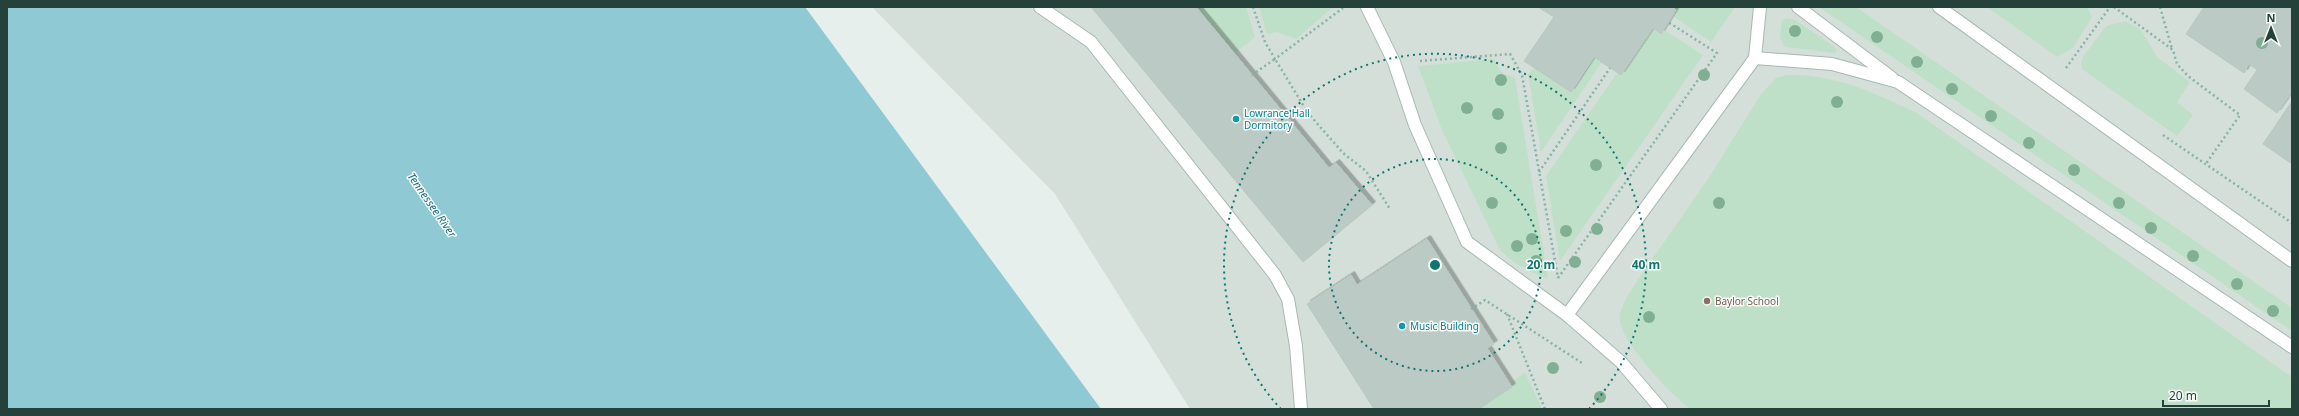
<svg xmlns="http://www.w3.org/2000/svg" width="2299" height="416" viewBox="0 0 2299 416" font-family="'Noto Sans',sans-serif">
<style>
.built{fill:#d4dfda}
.green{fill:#bfe0c8}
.water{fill:#8ec9d4}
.building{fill:#bbcac4;stroke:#b8c9c2;filter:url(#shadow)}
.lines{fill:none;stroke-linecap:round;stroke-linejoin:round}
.minor-casing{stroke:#a8b8b2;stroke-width:14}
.path{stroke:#86b3a5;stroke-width:2.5;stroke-dasharray:2 3;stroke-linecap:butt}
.minor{stroke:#fff;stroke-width:12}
.tree{fill:#80af93}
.ring{fill:none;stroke:#0f766e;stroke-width:2;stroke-dasharray:2 4}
.culture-dot{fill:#0f9aa8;stroke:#f7fbf9;stroke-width:1.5}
.education-dot{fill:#8d6e63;stroke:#f7fbf9;stroke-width:1.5}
.labels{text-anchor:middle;stroke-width:3;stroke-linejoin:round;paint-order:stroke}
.culture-label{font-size:10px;fill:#0d838f;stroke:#f7fbf9;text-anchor:start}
.education-label{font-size:10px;fill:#785e54;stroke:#f7fbf9;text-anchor:start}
.water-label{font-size:11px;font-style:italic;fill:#1c6f80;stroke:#f7fbf9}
.centre{fill:#0f766e;stroke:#f7fbf9;stroke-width:2}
.ring-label{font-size:12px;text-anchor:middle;font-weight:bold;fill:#0f766e;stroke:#f7fbf9;stroke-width:3;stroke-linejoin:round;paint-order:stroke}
</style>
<defs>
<filter id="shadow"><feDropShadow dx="3.5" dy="-3.5" stdDeviation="0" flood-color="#0004"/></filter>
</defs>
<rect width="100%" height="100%" fill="#e6efeb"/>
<polygon class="built" points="872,7 2292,7 2292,409 1190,409 1055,194"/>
<g class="green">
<polygon points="1196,7 1246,7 1255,37 1234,54"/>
<polygon points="1259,7 1333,7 1296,39 1277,32 1267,34"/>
<polygon points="1673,7 1735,7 1711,42 1673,16 1676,10"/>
<polygon points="1819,7 1856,7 2292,308 2292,331"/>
<polygon points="1987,7 2087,7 2092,17 2073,48 2057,57"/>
<polygon points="1788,18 1795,20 1835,47 1837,51 1834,53 1785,47 1780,37 1782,20"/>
<polygon points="2125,21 2141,30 2157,57 2190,82 2177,102 2193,115 2177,136 2082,69 2081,64 2083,57 2106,26"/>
<polygon points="1653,29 1660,34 1663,29 1703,55 1560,261 1546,176 1617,73 1621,75"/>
<polygon points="1594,57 1602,62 1541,152 1528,74 1534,68 1571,92"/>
<path d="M 1494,59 L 1501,72 L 1515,78 L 1548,278 C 1529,273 1511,263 1499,248 L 1442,130 L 1418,66 Z"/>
<path d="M 1786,75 C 1836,74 1873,92 1917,113 L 2292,377 L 2292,409 L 1691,409 C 1672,396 1622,343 1620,320 C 1619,307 1630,292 1637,281 L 1708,179 L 1761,94 L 1776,78 Z"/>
<polygon points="1525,372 1542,409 1479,409 1512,387 1509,384"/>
</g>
<polygon class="water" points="7,7 805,7 1101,409 7,409"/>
<g class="building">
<polygon points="1091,7 1196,7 1329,168 1336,163 1372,205 1303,262"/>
<polygon points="1538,7 1673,7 1676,10 1661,34 1653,28 1621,75 1594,57 1571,92 1524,61 1554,17"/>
<polygon points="2204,7 2292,7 2292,94 2291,93 2277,113 2244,89 2257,70 2249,64 2244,73 2186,34"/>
<polygon points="2292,101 2292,164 2263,144"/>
<polygon points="1427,239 1494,344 1487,348 1512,387 1479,409 1374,409 1307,304 1351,275 1357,285"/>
</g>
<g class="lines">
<defs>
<g id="minor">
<polyline points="1040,7 1091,42 1275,275 1288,299 1296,346 1301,409"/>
<polyline points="1367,7 1394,62 1415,125 1467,242 1567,315 1621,362 1661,409"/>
<polyline points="1798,7 1892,78"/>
<polyline points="1939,7 2292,261"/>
<polyline points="1755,58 1832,64 1898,82 2292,347"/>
<polyline points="1567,315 1755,58 1760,7"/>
</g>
</defs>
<use href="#minor" class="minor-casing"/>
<g class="path">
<polyline points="1253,7 1265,42 1275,59 1343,8"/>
<polyline points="2114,7 2173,50 2177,64 2188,76 2240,115 2205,165"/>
<polyline points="2160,7 2172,49"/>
<polyline points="1420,61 1510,54 1522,75 1558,278"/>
<polyline points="2066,68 2110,7"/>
<polyline points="1252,75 1275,59 1308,113 1343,153 1366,171 1390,209"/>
<polyline points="2163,135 2292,223"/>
<polyline points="1539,172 1610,68"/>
<polyline points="1558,278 1717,53 1668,22"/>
<polyline points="1471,309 1485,300 1582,363"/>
<polyline points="1507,314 1545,409"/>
</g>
<use href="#minor" class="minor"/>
</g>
<g class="tree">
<circle cx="1795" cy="31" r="6"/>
<circle cx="1877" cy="37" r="6"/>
<circle cx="2262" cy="43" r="6"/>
<circle cx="1917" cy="62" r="6"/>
<circle cx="1704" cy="75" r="6"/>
<circle cx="1501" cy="80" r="6"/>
<circle cx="1952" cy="89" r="6"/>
<circle cx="1837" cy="102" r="6"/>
<circle cx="1467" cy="108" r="6"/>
<circle cx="1498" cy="114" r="6"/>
<circle cx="1991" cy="116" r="6"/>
<circle cx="2029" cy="143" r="6"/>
<circle cx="1501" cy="148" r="6"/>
<circle cx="1596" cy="165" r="6"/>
<circle cx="2074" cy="170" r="6"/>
<circle cx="1492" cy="203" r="6"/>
<circle cx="1719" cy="203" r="6"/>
<circle cx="2119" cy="203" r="6"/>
<circle cx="2151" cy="228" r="6"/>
<circle cx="1597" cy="229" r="6"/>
<circle cx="1566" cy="231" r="6"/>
<circle cx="1532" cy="239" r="6"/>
<circle cx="1517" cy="246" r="6"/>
<circle cx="2193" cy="256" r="6"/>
<circle cx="1536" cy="261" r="6"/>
<circle cx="1575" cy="262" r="6"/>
<circle cx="2237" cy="284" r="6"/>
<circle cx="2273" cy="311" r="6"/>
<circle cx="1649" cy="317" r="6"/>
<circle cx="1553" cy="368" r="6"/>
<circle cx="1600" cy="397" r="6"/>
</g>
<g class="ring">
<circle cx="1435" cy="265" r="106"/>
<path d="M1281 409A211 211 0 1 1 1589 409"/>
</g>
<g class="culture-dot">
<circle cx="1236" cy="119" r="4"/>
<circle cx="1402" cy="326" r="4"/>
</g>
<circle class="education-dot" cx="1707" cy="301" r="4"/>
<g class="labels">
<g class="culture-label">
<text x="1244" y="117">Lowrance Hall<tspan x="1244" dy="12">Dormitory</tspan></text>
<text x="1410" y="330">Music Building</text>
</g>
<g class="education-label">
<text x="1715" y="305">Baylor School</text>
</g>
<g class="water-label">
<text transform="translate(432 205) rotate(55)" y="4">Tennessee River</text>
</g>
</g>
<circle cx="1435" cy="265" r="6" class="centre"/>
<g class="ring-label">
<text x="1541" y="269">20 m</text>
<text x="1646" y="269">40 m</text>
</g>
<rect width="2299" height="416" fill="none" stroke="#24423a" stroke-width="16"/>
<g transform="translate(2271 28)" stroke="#f7fbf9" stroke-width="3" paint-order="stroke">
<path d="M0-3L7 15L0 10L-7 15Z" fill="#24423a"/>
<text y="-6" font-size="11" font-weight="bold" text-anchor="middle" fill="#24423a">N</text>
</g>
<path d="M2163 400v6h106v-6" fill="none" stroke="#24423a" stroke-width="2"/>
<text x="2169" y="400" font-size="12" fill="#24423a" stroke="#f7fbf9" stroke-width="3" paint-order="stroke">20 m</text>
</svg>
